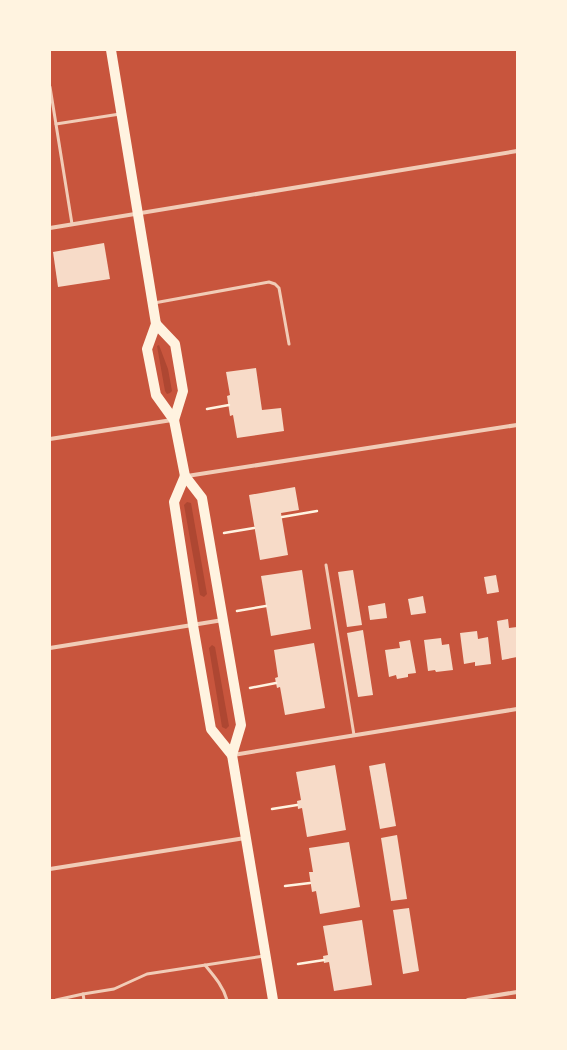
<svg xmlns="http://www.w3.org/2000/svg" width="567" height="1050" viewBox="0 0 567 1050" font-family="'Archivo Narrow',sans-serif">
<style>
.green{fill:#ae4732}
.building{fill:#f7dbc8}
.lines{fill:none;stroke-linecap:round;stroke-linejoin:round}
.path{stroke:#fff3e0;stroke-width:2.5}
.service{stroke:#f1ccb7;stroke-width:3}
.minor{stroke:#f1ccb7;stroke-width:4}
.primary{stroke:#fff3e0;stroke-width:10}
</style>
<rect width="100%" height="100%" fill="#c8553d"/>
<g class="green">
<polygon points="159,345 168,369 172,391 170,393 167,394 165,391 157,346"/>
<polygon points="187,502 191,503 207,594 204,597 200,595 184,505"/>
<polygon points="212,645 215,647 229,726 226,729 222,727 209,648"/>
</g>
<g class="building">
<polygon points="104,243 110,279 58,287 53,252"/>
<polygon points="256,368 262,410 281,408 284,431 237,438 233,415 230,416 227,396 230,395 226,372"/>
<polygon points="295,487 299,510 281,513 288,555 260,560 249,495"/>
<polygon points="302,570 311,629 271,636 261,576"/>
<polygon points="353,570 362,625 347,627 338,572"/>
<polygon points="496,575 499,592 487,594 484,577"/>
<polygon points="423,596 426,613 411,615 408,599"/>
<polygon points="385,603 387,618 370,620 368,606"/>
<polygon points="508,619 509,628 517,627 517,657 502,660 497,621"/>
<polygon points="363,630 373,695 358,697 347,633"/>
<polygon points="477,631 478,639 488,637 491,664 475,666 475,662 464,664 460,633"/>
<polygon points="441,638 442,645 449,644 453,670 436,672 435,670 428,671 424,640"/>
<polygon points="410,640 416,673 408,674 408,677 397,679 396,675 389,677 385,650 400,648 399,642"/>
<polygon points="314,643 325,708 285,715 280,687 277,688 275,678 278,677 274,650"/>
<polygon points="385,763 396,826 380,829 369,766"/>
<polygon points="335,765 346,830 307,837 302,808 298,809 297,801 301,800 296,772"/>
<polygon points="397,835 407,899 391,901 381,838"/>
<polygon points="349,842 360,907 320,914 316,891 312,892 309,872 313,872 309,848"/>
<polygon points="409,908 419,971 403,974 393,910"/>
<polygon points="362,920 372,985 334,991 329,962 324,963 323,956 328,955 323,926"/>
</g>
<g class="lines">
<g class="path">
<polyline points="207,409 229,405"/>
<polyline points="282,517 317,511"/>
<polyline points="224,533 254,528"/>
<polyline points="237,611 266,606"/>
<polyline points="250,688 276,683"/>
<polyline points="272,809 297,805"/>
<polyline points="285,886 310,883"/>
<polyline points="298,964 324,960"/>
</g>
<g class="service">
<polyline points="50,87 72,224"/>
<polyline points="56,124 120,114"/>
<polyline points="154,303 269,282 275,284 279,288 289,344"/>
<polyline points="326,565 354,735"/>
<path d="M 205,965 C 214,976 223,986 227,1000"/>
<polyline points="83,994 84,1000"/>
<polyline points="56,1000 83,994 114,989 147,974 264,956"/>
</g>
<g class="minor">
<polyline points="50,228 517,151"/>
<polyline points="50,439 172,420"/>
<polyline points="187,476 517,425"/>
<polyline points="50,648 223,620"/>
<polyline points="233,755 517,709"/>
<polyline points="50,869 245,838"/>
<polyline points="468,1000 517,992"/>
</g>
<g class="primary">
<polyline points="111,50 156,324 147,349 156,395 174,420 185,476 202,498 241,725 232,755 273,1000"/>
<polyline points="156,324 175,344 183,391 174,420"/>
<polyline points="185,476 174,502 193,625 211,729 232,755"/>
</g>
</g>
<rect width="567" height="1050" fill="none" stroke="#fff3e0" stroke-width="102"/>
</svg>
